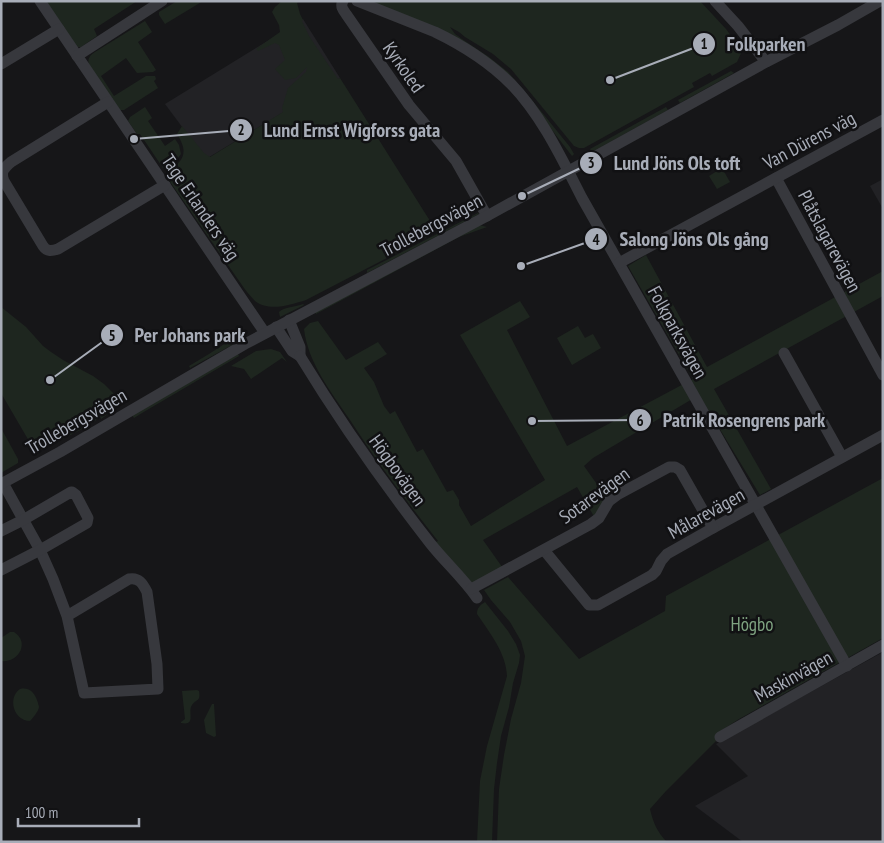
<svg xmlns="http://www.w3.org/2000/svg" width="884" height="843" viewBox="0 0 884 843" font-family="'PT Sans Narrow',sans-serif">
<style>
.built{fill:#222225}
.green{fill:#1e261f}
.lines{fill:none;stroke-linecap:round;stroke-linejoin:round}
.minor{stroke:#37383d;stroke-width:11}
.labels{text-anchor:middle;stroke-width:5;stroke-linejoin:round;paint-order:stroke}
.street-label{font-size:19px;fill:#a8adb8;stroke:#111113}
.park-label{font-size:19px;fill:#7fa381;stroke:#111113}
.leader{fill:none;stroke:#a8adb8;stroke-width:2}
.callout-dot{fill:#a8adb8;stroke:#111113;stroke-width:2}
.mark-label{font-size:15px;text-anchor:middle;font-weight:bold;fill:#111}
.callout-label{font-size:20px;text-anchor:middle;font-weight:bold;fill:#a8adb8;stroke:#111113;stroke-width:5;stroke-linejoin:round;paint-order:stroke}
</style>
<rect width="100%" height="100%" fill="#161618"/>
<g class="built">
<polygon points="303,19 340,78 206,159 165,104"/>
<polygon points="883,179 883,209 870,186"/>
<polygon points="883,652 883,842 743,842 695,806 748,776 716,744"/>
</g>
<g class="green">
<polygon points="46,1 137,1 94,29 97,36 81,47 77,47"/>
<polygon points="177,1 203,1 165,24 159,15 159,12"/>
<path d="M 282,1 L 299,1 L 297,3 L 300,14 L 303,20 L 302,21 L 309,36 L 338,79 L 340,78 L 437,232 L 306,300 C 290,305 269,312 255,301 C 251,297 247,292 244,288 L 166,176 L 166,173 C 184,161 189,153 177,134 L 182,126 L 204,153 L 210,157 L 283,112 L 282,108 L 288,88 L 306,72 L 307,67 L 296,78 L 285,80 L 275,69 L 285,60 L 279,45 L 275,43 L 258,51 L 256,49 L 280,32 L 279,25 L 272,12 L 275,7 Z"/>
<polygon points="366,1 700,1 726,29 742,51 737,62 712,76 710,73 692,83 694,87 584,148 579,148 574,146 511,69 493,54 465,37 459,32 450,27 455,34 462,39 489,57 508,72 527,94 570,147 574,154 572,156 521,90 504,72"/>
<path d="M 145,21 L 152,32 L 138,42 L 156,70 L 153,72 L 137,73 L 126,58 L 101,76 L 114,96 L 146,76 L 155,76 L 156,79 L 154,81 L 158,88 L 124,110 L 120,110 L 89,65 C 87,59 90,55 95,52 Z"/>
<polygon points="731,71 734,73 680,103 678,100"/>
<polygon points="145,107 152,118 148,121 165,146 175,139 179,145 181,154 178,158 163,168 140,134 137,134 128,121 130,117"/>
<polygon points="666,107 668,110 592,152 590,149"/>
<polygon points="722,168 730,182 717,189 709,176"/>
<polygon points="478,213 479,214 367,273 367,270"/>
<polygon points="479,225 487,227 459,237 316,314 315,312"/>
<path d="M 646,255 L 707,367 L 883,271 L 883,296 L 714,389 L 771,489 L 760,495 L 699,395 L 593,458 L 584,466 L 609,501 L 596,520 L 577,487 L 483,540 L 505,571 L 471,589 L 431,544 L 438,541 C 407,502 377,462 350,420 C 331,392 308,363 304,329 L 310,323 L 318,321 L 346,360 L 378,342 L 387,354 L 364,368 L 374,382 L 384,406 L 390,414 L 395,411 L 417,452 L 423,449 L 447,492 L 453,490 L 459,500 L 459,505 L 471,526 L 545,480 L 460,335 L 520,301 L 530,317 L 507,330 L 567,446 L 693,379 L 628,266 Z"/>
<path d="M 303,304 L 304,305 L 280,317 L 279,312 C 284,307 296,307 303,304 Z"/>
<polygon points="1,307 26,327 43,346 51,352 63,360 93,376 104,384 122,402 108,412 108,414 101,419 101,417 84,428 36,453 1,393"/>
<polygon points="578,326 585,338 593,334 601,348 572,365 557,338"/>
<polygon points="235,337 238,338 239,339 234,344 190,368 189,366 209,354"/>
<polygon points="271,349 280,352 287,362 282,358 251,379 244,369 231,366 256,351"/>
<polygon points="238,354 239,356 142,413 134,418 132,415"/>
<polygon points="1,428 18,459 18,463 1,473"/>
<path d="M 883,478 L 883,638 L 739,719 L 719,732 L 720,737 L 666,791 L 650,809 C 653,822 657,832 667,842 L 497,842 L 499,789 L 504,755 L 511,719 L 521,683 L 525,656 L 521,641 L 510,622 L 491,600 L 484,590 L 508,577 L 579,659 L 665,611 L 666,596 Z"/>
<path d="M 485,602 L 508,631 L 516,644 L 520,655 L 519,663 L 513,683 L 509,707 L 501,736 L 497,763 L 494,789 L 492,842 L 477,842 L 480,781 L 487,746 L 507,676 C 506,653 490,633 477,614 C 477,608 480,605 485,602 Z"/>
<path d="M 10,632 L 14,632 C 30,642 19,663 1,661 L 1,638 Z"/>
<path d="M 20,689 C 30,687 35,693 38,703 C 38,704 39,706 39,707 C 38,712 33,718 30,721 C 14,721 7,698 20,689 Z"/>
<path d="M 197,690 L 199,691 C 201,702 196,699 192,705 C 187,712 197,726 181,723 L 181,722 L 185,719 L 182,691 Z"/>
<polygon points="212,704 214,704 216,736 214,737 206,733 204,720"/>
</g>
<g class="lines">
<g class="minor">
<polyline points="40,1 265,333"/>
<path d="M 343,1 C 340,6 343,10 346,14 L 409,105 L 456,161 L 487,216"/>
<path d="M 357,1 L 435,32 C 462,45 490,63 511,84 C 542,116 562,159 582,198 L 847,666"/>
<polyline points="715,1 738,26 766,62"/>
<polyline points="77,56 162,1"/>
<polyline points="1,64 59,29"/>
<path d="M 108,102 L 11,162 C 4,168 0,172 4,181 L 43,246 C 47,252 52,251 58,249 L 165,185"/>
<polyline points="776,178 883,375"/>
<polyline points="619,263 883,120"/>
<polyline points="276,327 292,351 300,356 300,347 289,320"/>
<polyline points="784,353 842,457"/>
<path d="M 300,356 C 339,420 384,484 430,543 C 445,562 463,578 477,598"/>
<path d="M 3,483 L 40,550 L 53,579 L 67,616 L 84,693 L 158,689 L 157,664 L 147,592 C 143,584 139,577 129,579 L 67,616"/>
<polyline points="1,484 60,452 245,344 487,216 766,62 838,25 880,1"/>
<polyline points="1,531 23,520 71,492 72,492 76,495 88,518 87,523 40,550 1,570"/>
<polyline points="544,550 589,605 598,605 652,575 656,571 661,561 667,554 713,528 883,435"/>
<polyline points="471,589 591,524 599,518 609,501 617,495 669,467 675,467 680,470 713,528"/>
<polyline points="720,737 883,645"/>
</g>
</g>
<g class="labels">
<g class="street-label">
<text transform="translate(404 67) rotate(55)" y="7">Kyrkoled</text>
<text transform="translate(809 140) rotate(-28)" y="7">Van Dürens väg</text>
<text transform="translate(201 207) rotate(56)" y="7">Tage Erlanders väg</text>
<text transform="translate(431 225) rotate(-28)" y="7">Trollebergsvägen</text>
<text transform="translate(830 241) rotate(62)" y="7">Plåtslagarevägen</text>
<text transform="translate(678 332) rotate(61)" y="7">Folkparksvägen</text>
<text transform="translate(76 421) rotate(-30)" y="7">Trollebergsvägen</text>
<text transform="translate(398 470) rotate(54)" y="7">Högbovägen</text>
<text transform="translate(594 495) rotate(-36)" y="7">Sotarevägen</text>
<text transform="translate(706 513) rotate(-29)" y="7">Målarevägen</text>
<text transform="translate(793 676) rotate(-29)" y="7">Maskinvägen</text>
</g>
<g class="park-label">
<text x="752" y="631">Högbo</text>
</g>
</g>
<path class="leader" d="M610 80L704 44M134 139L241 130M522 196L591 163M521 266L596 239M50 380L112 335M532 421L640 420"/>
<g class="callout-dot">
<circle cx="610" cy="80" r="5"/>
<circle cx="134" cy="139" r="5"/>
<circle cx="522" cy="196" r="5"/>
<circle cx="521" cy="266" r="5"/>
<circle cx="50" cy="380" r="5"/>
<circle cx="532" cy="421" r="5"/>
<circle cx="704" cy="44" r="12"/>
<circle cx="241" cy="130" r="12"/>
<circle cx="591" cy="163" r="12"/>
<circle cx="596" cy="239" r="12"/>
<circle cx="112" cy="335" r="12"/>
<circle cx="640" cy="420" r="12"/>
</g>
<g class="mark-label">
<text x="704" y="49">1</text>
<text x="241" y="135">2</text>
<text x="591" y="168">3</text>
<text x="596" y="245">4</text>
<text x="112" y="341">5</text>
<text x="640" y="426">6</text>
</g>
<g class="callout-label">
<text x="766" y="51">Folkparken</text>
<text x="352" y="137">Lund Ernst Wigforss gata</text>
<text x="677" y="170">Lund Jöns Ols toft</text>
<text x="694" y="246">Salong Jöns Ols gång</text>
<text x="190" y="342">Per Johans park</text>
<text x="744" y="427">Patrik Rosengrens park</text>
</g>
<rect width="884" height="843" fill="none" stroke="#a8adb8" stroke-width="5"/>
<path d="M18 818v8h121v-8" fill="none" stroke="#a8adb8" stroke-width="2.5"/>
<text x="25" y="818" font-size="15" fill="#a8adb8" stroke="#111113" stroke-width="4" paint-order="stroke">100 m</text>
</svg>
